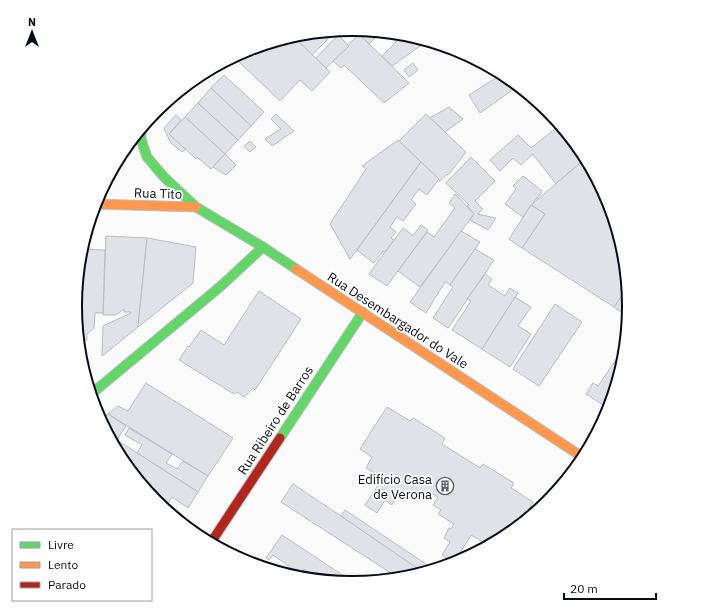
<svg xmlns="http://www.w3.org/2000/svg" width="704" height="613" viewBox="0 0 704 613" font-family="'IBM Plex Sans',sans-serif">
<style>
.building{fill:#e0e2e7;stroke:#babcc1}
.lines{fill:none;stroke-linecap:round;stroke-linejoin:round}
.fast-casing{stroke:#bdc0c4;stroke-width:11}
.slow-casing{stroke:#bdc0c4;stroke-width:11}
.jam-casing{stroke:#bdc0c4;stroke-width:11}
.fast{stroke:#63d668;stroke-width:9}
.slow{stroke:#ff974d;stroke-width:9}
.jam{stroke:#b3261e;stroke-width:9}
.labels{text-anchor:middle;stroke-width:3.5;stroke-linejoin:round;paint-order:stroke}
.street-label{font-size:13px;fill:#080c15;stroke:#fff}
.poi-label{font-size:13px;fill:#080c15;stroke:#fff;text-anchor:end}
.rim{fill:none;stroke:#080c15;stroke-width:2}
</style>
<rect width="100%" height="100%" fill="#fbfbfb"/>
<g class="building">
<polygon points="353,29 381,32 369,44"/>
<polygon points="336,31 312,55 293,36 298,34"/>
<polygon points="359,34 409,83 384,103 344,65 341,68 333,61"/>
<polygon points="404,34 427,41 392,66 382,56"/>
<polygon points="338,35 349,46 326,68 316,58"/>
<polygon points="293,36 330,72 312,91 300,80 280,101 234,57 246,50"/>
<polygon points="413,63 418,70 409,77 404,70"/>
<polygon points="502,74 518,86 480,113 469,95"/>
<polygon points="224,75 264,112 251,126 211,88"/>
<polygon points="211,88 251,126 238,140 198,103"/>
<polygon points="198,103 238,140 225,154 185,117"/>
<polygon points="449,107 463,119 445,132 430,118"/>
<polygon points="276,114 294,131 272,146 265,139 281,129 271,119"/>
<polygon points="426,114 466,152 448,175 447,174 440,181 399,141"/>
<polygon points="176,115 181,120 169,134 186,149 182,152 171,143 165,131 164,128"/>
<polygon points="185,117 225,154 211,169 197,157 196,159 169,134"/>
<polygon points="560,125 586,158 556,184 533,154 521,165 513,158 500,171 490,160 518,135 531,148"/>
<polygon points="398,140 421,162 350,259 330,224 366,169 362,166"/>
<polygon points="250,141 256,147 250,152 244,146"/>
<polygon points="225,154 236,165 226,175 213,167"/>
<polygon points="471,157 495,181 475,201 483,209 477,214 496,218 488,230 470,220 474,214 467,206 469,205 446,183"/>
<polygon points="586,158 608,201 624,253 629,302 621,297 614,307 522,248 545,214 531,205"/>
<polygon points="421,162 439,179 427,195 419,189 411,200 416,204 403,221 397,217 390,227 396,232 391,238 394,240 385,252 383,251 374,263 357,250"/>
<polygon points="523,176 542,191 523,217 505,204 516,189 513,186"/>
<polygon points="455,194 474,214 420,287 398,271 427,232 434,237 455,208 449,203"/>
<polygon points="531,205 545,214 522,248 509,239"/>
<polygon points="421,225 428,230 387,286 369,274 403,228 413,236"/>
<polygon points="461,231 480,242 450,285 445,282 426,313 410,302"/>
<polygon points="106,236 147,238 138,327 102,356 103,326 131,313 131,312 124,312 124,309 116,315 103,315"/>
<polygon points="147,238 196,247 193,283 138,327"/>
<polygon points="81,249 105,250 103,313 95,313 94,328 87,334 87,340 78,340 75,306"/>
<polygon points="475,249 494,260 448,328 433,318 453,287 450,285"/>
<polygon points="485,274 492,279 488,285 505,296 510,288 518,293 482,349 452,330 471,301 467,299"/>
<polygon points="259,291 301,319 255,390 253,388 244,397 237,392 234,394 179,360 188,346 189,347 201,330 224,345"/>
<polygon points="515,297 531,307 518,326 531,334 510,367 482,349"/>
<polygon points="621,297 629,302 629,317 614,307"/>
<polygon points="555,304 582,322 539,386 513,369"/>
<polygon points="626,345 624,361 609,409 586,394 593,383 598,386"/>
<polygon points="146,383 233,438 208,476 108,414 118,406 128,411"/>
<polygon points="387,407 410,421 413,418 445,438 442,444 480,468 483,464 514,483 511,488 533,502 517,529 501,540 496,537 489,546 471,535 454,563 442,555 450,542 444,538 449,528 451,529 454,524 438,514 441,510 433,505 438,497 431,493 427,499 420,495 416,500 400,490 392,505 385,500 377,513 365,505 381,481 382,482 384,479 366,468 372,457 360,449"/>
<polygon points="108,414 126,426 118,438 104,429 101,422"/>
<polygon points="129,428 172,454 166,463 177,469 183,461 208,476 198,492 137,453 142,445 125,435"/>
<polygon points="106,433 198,492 188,508 172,497 167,505 148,493 139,482 141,479 131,472 121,460"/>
<polygon points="293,484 407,560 425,573 406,579 395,580 397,577 281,502"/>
<polygon points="148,493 183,515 179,522 156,503"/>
<polygon points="345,510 435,570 425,573 408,562 341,516"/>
<polygon points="282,535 356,584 322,581 304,569 300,574 273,555 269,560 266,558"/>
</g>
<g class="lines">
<defs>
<g id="fast">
<polyline points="141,128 141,139 147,157 164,177 196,207 263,247 296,269"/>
<polyline points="90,395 221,286 263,247"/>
<polyline points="280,438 363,312"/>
</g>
<g id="slow">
<polyline points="95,204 196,207"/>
<polyline points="296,269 584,458"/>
</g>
<polyline id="jam" points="210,544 280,438"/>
</defs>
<use href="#fast" class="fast-casing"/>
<use href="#slow" class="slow-casing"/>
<use href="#jam" class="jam-casing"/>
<use href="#fast" class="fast"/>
<use href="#slow" class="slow"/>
<use href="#jam" class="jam"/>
</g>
<defs>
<symbol id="building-ring" viewBox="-11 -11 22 22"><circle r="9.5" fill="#fff" stroke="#5d6066" stroke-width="1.5"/><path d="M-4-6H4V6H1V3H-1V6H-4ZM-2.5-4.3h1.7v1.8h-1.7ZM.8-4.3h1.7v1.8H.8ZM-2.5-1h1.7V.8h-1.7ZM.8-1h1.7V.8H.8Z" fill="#5d6066"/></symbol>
</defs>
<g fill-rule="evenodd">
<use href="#building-ring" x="435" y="476" width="20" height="20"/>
</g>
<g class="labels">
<g class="street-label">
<text transform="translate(158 193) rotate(2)" y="5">Rua Tito</text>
<text transform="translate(398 320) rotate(33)" y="5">Rua Desembargador do Vale</text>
<text transform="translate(275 420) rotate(-57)" y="5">Rua Ribeiro de Barros</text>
</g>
<g class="poi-label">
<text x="432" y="484">Edifício Casa<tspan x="432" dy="15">de Verona</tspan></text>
</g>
</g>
<path d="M0 0H704V613H0ZM82 306a270 270 0 1 1 540 0a270 270 0 1 1-540 0Z" fill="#fff" fill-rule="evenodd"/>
<path class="rim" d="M82 306a270 270 0 1 1 540 0a270 270 0 1 1-540 0Z"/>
<rect x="12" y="529" width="140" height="72" fill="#ffffff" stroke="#9c9ea1"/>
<rect x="20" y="542" width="20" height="6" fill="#63d668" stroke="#9c9ea1"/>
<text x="48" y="549" font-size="12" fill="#080c15">Livre</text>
<rect x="20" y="562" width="20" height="6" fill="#ff974d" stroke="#9c9ea1"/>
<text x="48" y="569" font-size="12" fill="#080c15">Lento</text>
<rect x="20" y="582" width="20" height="6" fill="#b3261e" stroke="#9c9ea1"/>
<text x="48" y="589" font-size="12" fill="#080c15">Parado</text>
<g transform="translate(32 32)" stroke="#ffffff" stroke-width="3" paint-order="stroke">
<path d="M0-3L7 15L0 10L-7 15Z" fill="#080c15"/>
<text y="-6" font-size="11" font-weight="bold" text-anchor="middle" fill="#080c15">N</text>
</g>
<path d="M564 593v6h92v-6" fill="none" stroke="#080c15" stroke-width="2"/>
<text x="570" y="593" font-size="12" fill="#080c15" stroke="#ffffff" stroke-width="3" paint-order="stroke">20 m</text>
</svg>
